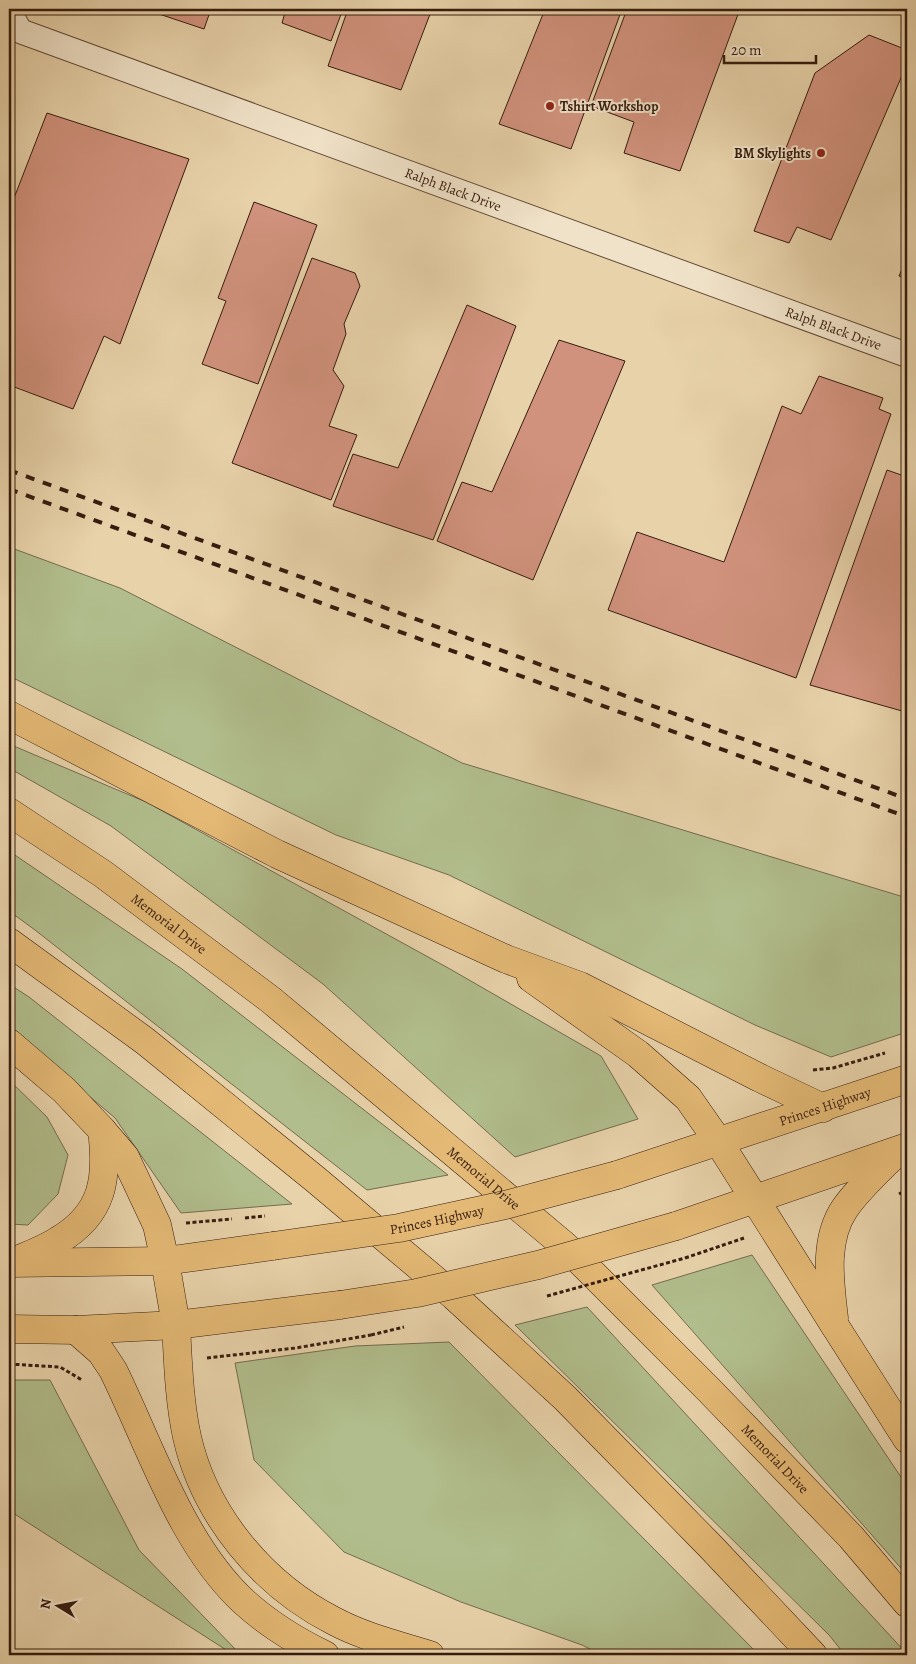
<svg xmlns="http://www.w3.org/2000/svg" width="916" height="1664" viewBox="0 0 916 1664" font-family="Alegreya,serif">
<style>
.green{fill:#b1bd8c;stroke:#746c4e}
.building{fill:#d1927d;stroke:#361c0f}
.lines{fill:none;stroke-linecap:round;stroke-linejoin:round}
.street-casing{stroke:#624a36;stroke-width:26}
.primary-casing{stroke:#361c0f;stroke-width:29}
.highway-casing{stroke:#361c0f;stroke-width:29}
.path{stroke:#361c0f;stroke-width:3;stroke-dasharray:4 2.5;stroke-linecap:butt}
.street{stroke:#f0e2c8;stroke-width:24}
.primary{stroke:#e4b975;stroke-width:28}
.highway{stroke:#e4b975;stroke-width:28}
.rail{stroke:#361c0f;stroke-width:4;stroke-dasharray:9 9;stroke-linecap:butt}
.primary-bridge-casing{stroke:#361c0f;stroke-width:29;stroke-linecap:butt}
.path-bridge{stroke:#361c0f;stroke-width:3;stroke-dasharray:4 2.5;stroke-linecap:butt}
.primary-bridge{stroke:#e4b975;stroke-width:28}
.poi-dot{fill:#8f2418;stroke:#f0e2c8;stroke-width:2}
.labels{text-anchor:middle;stroke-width:4;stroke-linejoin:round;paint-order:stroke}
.poi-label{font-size:14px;font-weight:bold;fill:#361c0f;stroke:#f0e2c8;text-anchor:start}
.street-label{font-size:14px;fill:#361c0f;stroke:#f0e2c8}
</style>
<rect width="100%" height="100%" fill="#e8d2aa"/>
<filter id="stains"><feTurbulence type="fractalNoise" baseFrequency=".004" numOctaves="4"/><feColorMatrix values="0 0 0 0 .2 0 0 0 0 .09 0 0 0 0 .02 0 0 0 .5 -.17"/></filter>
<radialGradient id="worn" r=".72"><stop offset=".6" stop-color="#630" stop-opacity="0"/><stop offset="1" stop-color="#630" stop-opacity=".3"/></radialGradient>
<g class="green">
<polygon points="9,547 120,588 462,763 907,898 907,1032 831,1057 755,1025 449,875 336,835 9,676"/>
<polygon points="9,744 146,802 450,969 601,1056 638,1119 515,1157 323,984 111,826 9,768"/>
<polygon points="9,851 182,969 448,1175 367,1190 35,930 9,911"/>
<polygon points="9,984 29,997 292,1204 181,1213 115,1118 9,1028"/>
<polygon points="9,1080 47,1117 68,1155 58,1194 28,1225 9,1224"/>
<polygon points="752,1255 907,1486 907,1575 652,1285"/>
<polygon points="587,1307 907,1654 907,1655 845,1655 829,1635 515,1325"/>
<polygon points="449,1342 759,1655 602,1655 582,1645 461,1602 344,1552 254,1460 235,1363 355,1346"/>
<polygon points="9,1380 50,1380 139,1550 241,1655 234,1655 13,1513 9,1512"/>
</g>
<g class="building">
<polygon points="144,9 211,9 204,29"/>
<polygon points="286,9 343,9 331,41 282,23"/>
<polygon points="348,9 432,9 401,90 328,66"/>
<polygon points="545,9 622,9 571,149 499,124"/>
<polygon points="627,9 740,9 680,171 624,153 634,122 591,106"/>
<polygon points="869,35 907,50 907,64 831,240 797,227 789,243 754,231 815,73"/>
<polygon points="47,113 189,159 120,344 104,336 73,409 9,385 9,211"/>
<polygon points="254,202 317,225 258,384 202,364 226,301 218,298"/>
<polygon points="907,257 907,279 899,276"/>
<polygon points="312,258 355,273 360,286 344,324 346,334 333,370 344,386 329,426 357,435 331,500 232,463"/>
<polygon points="467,305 516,326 433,540 333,506 353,454 398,468"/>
<polygon points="559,340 625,361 533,580 437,541 462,482 492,492"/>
<polygon points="819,376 883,398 879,409 891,414 796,678 608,610 637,532 724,562 782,406 801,414"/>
<polygon points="887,470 907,477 907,697 902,711 810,685"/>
</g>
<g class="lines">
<defs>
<g id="street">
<path id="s1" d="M 9,11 L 20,31 L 907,355"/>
</g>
<g id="primary">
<polyline points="718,1141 835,1326"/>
<path id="s2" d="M 617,1175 L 907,1079"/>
<polyline points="676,1226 907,1147"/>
<polyline points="165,1261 176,1325"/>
<polyline points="10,1263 165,1261 273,1246"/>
<path d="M 834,1318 C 830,1283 823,1240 845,1208 C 859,1188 878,1171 895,1154"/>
<polyline points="9,1329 76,1330 176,1325 340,1305"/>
</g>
<g id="highway">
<polyline points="9,715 277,854 506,959 580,986 760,1078 823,1108"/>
<path id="s3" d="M 9,812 L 103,874 L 271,1000 L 564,1245 L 709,1390 L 851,1537 L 907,1603"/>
<polyline points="9,942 145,1041 315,1179 454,1296 565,1398 711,1547 813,1655"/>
<polyline points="531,978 638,1054 688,1098 718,1141"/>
<polyline points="9,1043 64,1090 102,1130 125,1157 157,1225 165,1261"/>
<path d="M 10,1263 C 26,1256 44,1250 59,1240 C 104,1213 108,1178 102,1130"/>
<path d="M 176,1325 C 178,1362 179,1400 187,1437 C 205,1516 263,1585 334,1621 C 364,1637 398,1645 430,1655"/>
<polyline points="835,1326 907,1439"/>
<path d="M 76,1330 L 101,1352 L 113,1370 C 150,1445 181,1543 243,1601 C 267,1623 296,1641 325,1655"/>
</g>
</defs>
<use href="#street" class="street-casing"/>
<use href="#primary" class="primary-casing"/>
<use href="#highway" class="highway-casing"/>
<g class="path">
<polyline points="813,1070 833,1068 885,1053"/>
<polyline points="899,1194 907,1190"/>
<polyline points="186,1223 232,1219"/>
<polyline points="685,1258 744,1238"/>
<polyline points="207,1358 296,1348 371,1335"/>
<polyline points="9,1364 60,1367 82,1380"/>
</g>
<use href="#street" class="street"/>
<use href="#primary" class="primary"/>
<use href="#highway" class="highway"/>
<g class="rail">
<polyline points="9,470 907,799"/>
<polyline points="9,489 907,817"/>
</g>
<defs>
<g id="primary-bridge">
<path id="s4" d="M 273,1246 L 399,1228 L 505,1205 L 617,1175"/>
<polyline points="340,1305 417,1293 538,1265 676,1226"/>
</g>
</defs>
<use href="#primary-bridge" class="primary-bridge-casing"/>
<g class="path-bridge">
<polyline points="245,1218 265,1216"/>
<polyline points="547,1296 685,1258"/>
<polyline points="371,1335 404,1327"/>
</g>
<use href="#primary-bridge" class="primary-bridge"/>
</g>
<g class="poi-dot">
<circle cx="550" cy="106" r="5"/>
<circle cx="821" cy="153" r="5"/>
</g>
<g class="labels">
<g class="poi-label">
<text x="560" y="111">Tshirt Workshop</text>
<text x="811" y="158" text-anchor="end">BM Skylights</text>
</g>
<g class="street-label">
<text dy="5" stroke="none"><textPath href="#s1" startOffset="484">Ralph Black Drive</textPath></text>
<text dy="5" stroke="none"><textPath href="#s1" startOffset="889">Ralph Black Drive</textPath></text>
<text dy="5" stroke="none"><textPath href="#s3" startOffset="195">Memorial Drive</textPath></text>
<text dy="5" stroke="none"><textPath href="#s2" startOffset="219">Princes Highway</textPath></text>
<text dy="5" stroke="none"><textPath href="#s3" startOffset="600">Memorial Drive</textPath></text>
<text dy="5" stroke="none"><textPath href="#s4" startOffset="166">Princes Highway</textPath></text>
<text dy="5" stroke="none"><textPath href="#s3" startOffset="1005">Memorial Drive</textPath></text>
</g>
</g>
<rect width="916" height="1664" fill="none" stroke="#e8d2aa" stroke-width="30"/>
<rect x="10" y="10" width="896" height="1644" fill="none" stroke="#361c0f" stroke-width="2.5"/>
<rect x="15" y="15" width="886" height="1634" fill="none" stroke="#361c0f"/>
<g transform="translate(58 1606) rotate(280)" stroke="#f0e2c8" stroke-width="4" paint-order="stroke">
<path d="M0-4L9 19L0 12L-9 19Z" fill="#361c0f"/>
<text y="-8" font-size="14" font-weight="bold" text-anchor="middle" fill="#361c0f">N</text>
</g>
<path d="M724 55v8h92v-8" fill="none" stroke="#361c0f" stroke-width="2.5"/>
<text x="731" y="55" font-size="15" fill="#361c0f" stroke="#f0e2c8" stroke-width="4" paint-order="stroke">20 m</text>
<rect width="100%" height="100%" filter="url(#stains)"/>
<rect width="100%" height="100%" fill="url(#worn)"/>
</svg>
